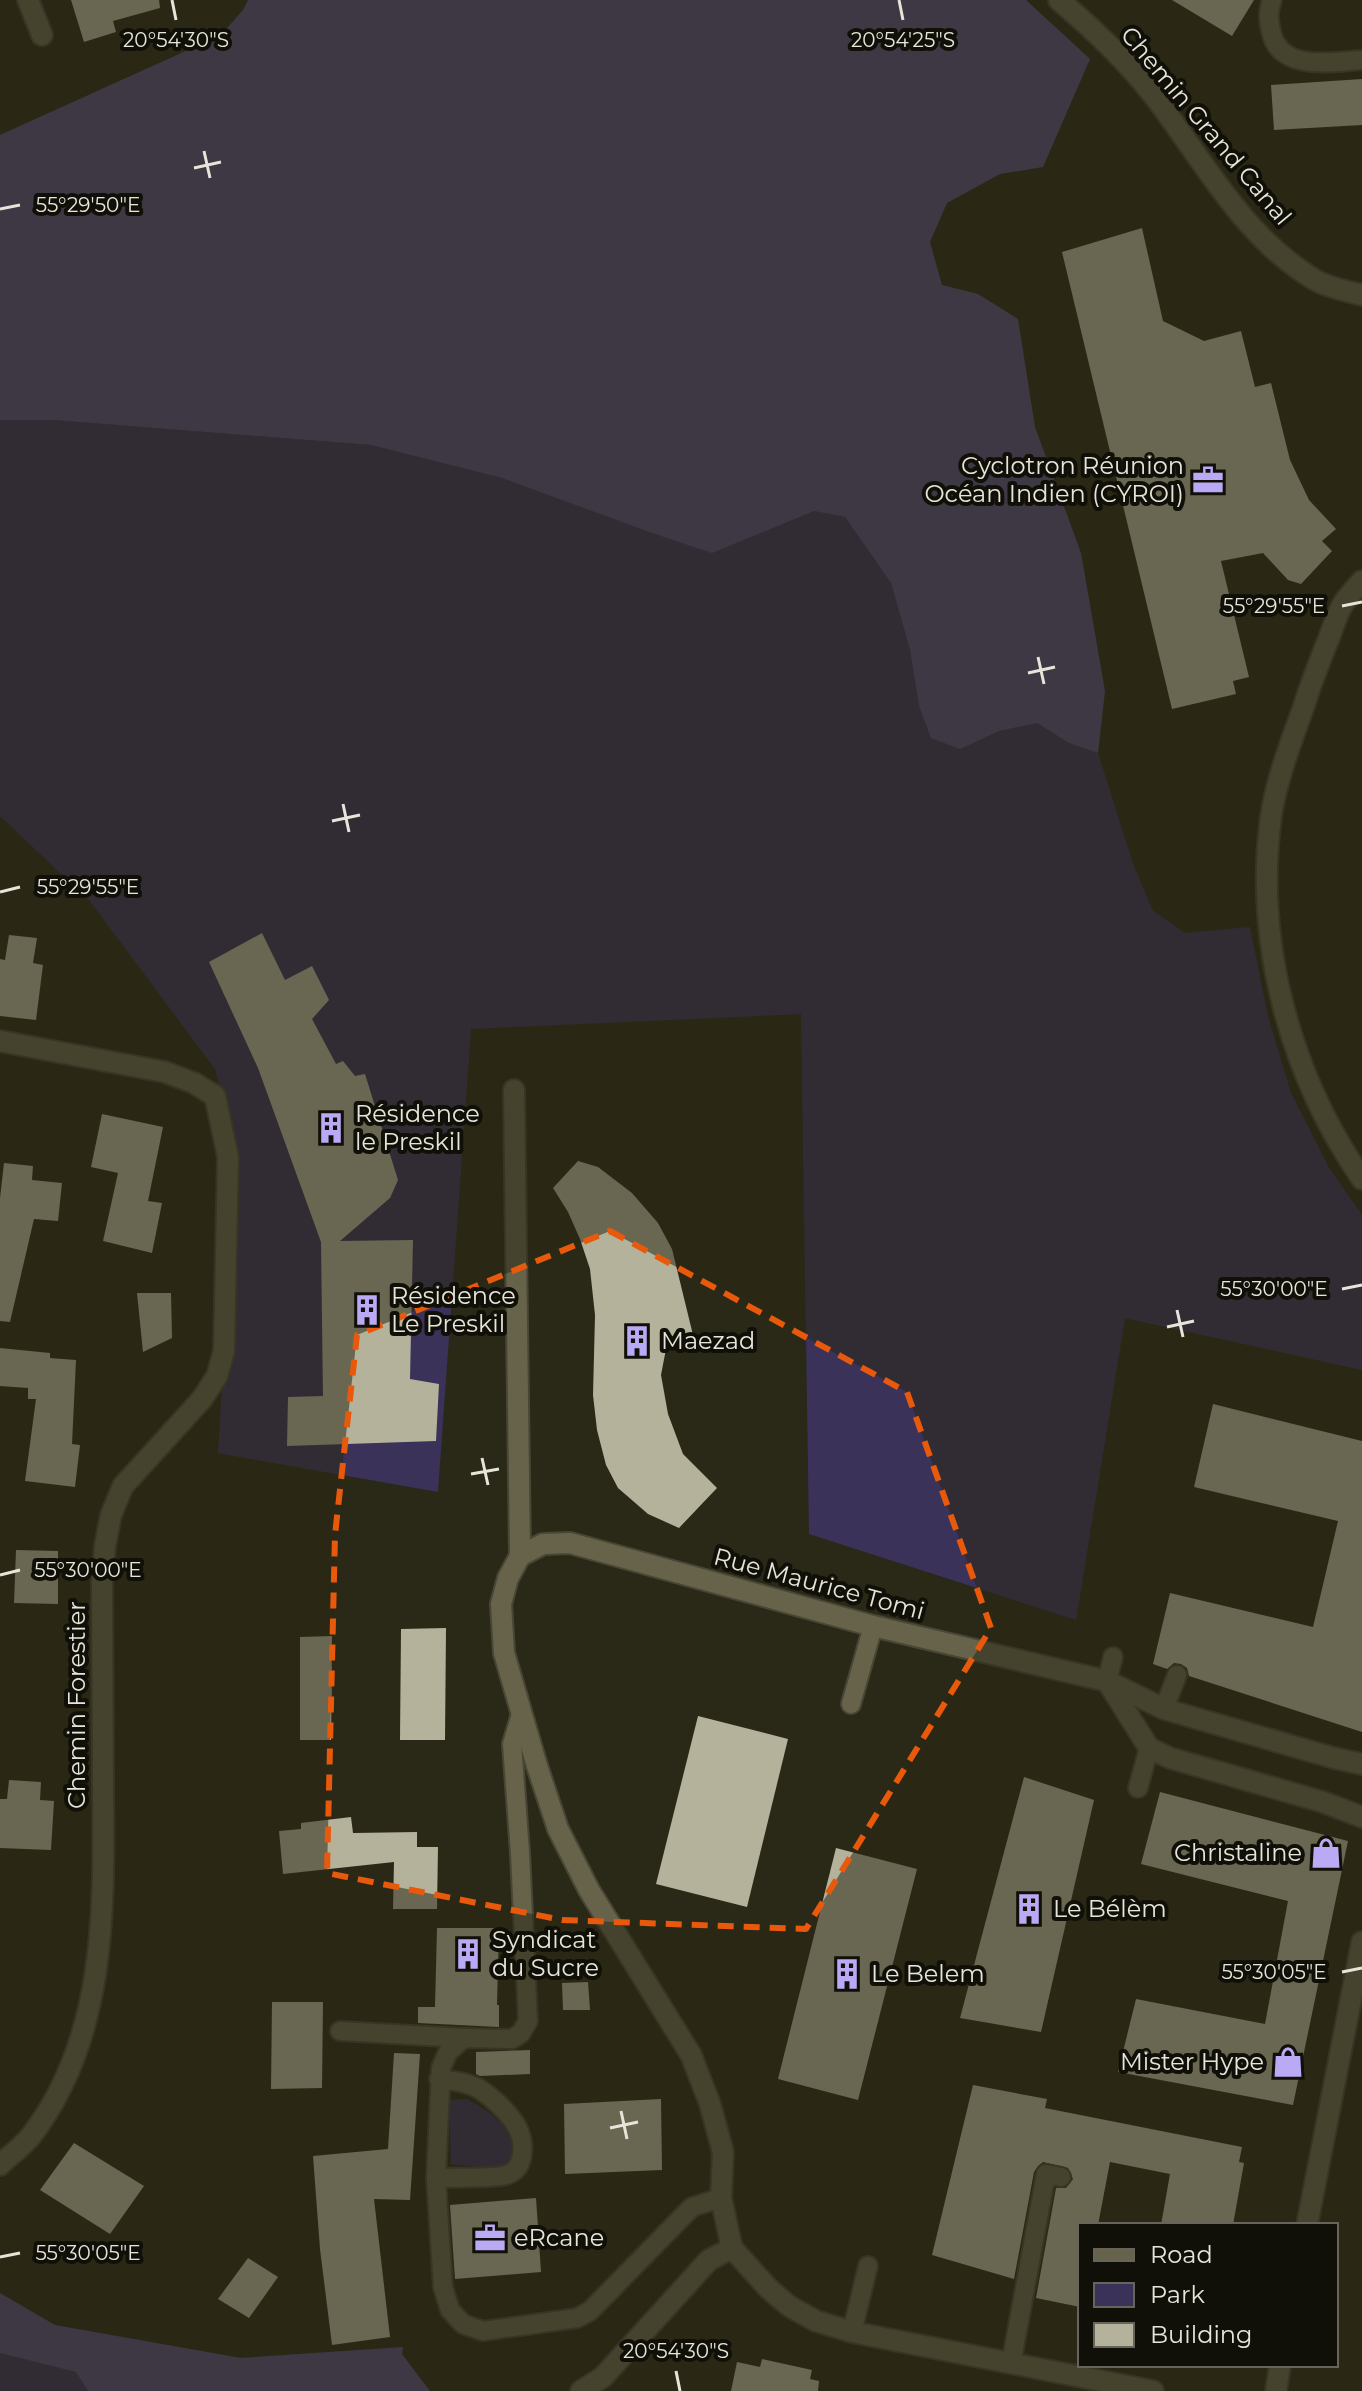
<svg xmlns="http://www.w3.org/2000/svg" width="1362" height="2391" viewBox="0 0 1362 2391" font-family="Montserrat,sans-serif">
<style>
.green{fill:#3b325a}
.forest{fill:#574b7d}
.building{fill:#b5b29c}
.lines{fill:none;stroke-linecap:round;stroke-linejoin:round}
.service-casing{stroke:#484635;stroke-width:22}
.minor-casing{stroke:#484635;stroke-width:24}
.tertiary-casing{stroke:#484635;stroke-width:24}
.service{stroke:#67634b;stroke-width:18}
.minor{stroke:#67634b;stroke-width:20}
.tertiary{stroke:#67634b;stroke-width:20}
.marked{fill:none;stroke:#e8590c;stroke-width:6;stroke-dasharray:16 10;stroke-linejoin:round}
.ticks{fill:none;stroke:#e6e5da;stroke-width:3}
.labels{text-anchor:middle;stroke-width:8;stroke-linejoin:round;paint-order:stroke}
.street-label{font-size:24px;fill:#e6e5da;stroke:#111008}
.poi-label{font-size:24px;fill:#e6e5da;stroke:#111008;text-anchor:start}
.ticks-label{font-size:20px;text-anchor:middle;fill:#e6e5da;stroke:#111008;stroke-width:8;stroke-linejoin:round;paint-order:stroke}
</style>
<rect width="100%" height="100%" fill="#2a2816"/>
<g class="green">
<polygon points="0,420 54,420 371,445 502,478 649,532 711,552 814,511 845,517 891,583 910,650 919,706 960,748 999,731 1037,723 1069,743 1098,753 1133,864 1153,911 1185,933 1250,927 1268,1017 1291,1093 1329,1168 1362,1215 1362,1370 1125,1318 1076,1620 809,1534 801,1014 471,1029 438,1492 218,1453 236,1154 215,1069 90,901 0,816"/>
<path d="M 466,2099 C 482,2107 507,2122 511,2142 C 512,2148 511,2156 510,2162 L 498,2169 L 451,2164 L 449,2100 Z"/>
<polygon points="0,2353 76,2372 88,2391 0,2391"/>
</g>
<g class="forest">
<polygon points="248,0 1026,0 1090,59 1043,167 1000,174 947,203 930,242 942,285 978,294 1018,319 1035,427 1081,553 1105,691 1098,753 1069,743 1037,723 999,731 960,749 931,738 919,706 910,650 891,583 845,517 814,511 712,553 649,532 502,478 371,445 54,420 0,420 0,135 221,35 243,10"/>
<polygon points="0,2293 55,2325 241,2358 403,2347 402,2354 430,2391 88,2391 76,2372 0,2353"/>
</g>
<g class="building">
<polygon points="71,0 159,0 160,8 113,21 116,32 84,42"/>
<polygon points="1172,0 1254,0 1232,36"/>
<polygon points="1362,79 1362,125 1274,130 1271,85"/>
<polygon points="1142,228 1163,321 1204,341 1241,331 1255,387 1271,383 1290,460 1309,500 1336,529 1322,541 1332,551 1301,584 1288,580 1263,553 1221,561 1249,677 1233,681 1236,694 1172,709 1062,252"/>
<polygon points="262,933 285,980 312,966 329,1000 312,1019 336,1064 343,1061 355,1076 365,1074 398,1180 390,1198 340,1241 413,1240 410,1379 439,1384 436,1441 287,1446 288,1397 323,1396 321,1242 258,1068 209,962"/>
<polygon points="9,935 37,938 33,963 43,965 36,1020 0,1016 0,959 5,960"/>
<polygon points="102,1114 163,1127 148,1201 162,1203 152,1253 103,1241 118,1173 91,1167"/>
<polygon points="578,1161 598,1167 632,1193 658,1223 672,1249 693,1335 666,1349 661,1375 668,1414 683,1454 717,1488 679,1528 648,1514 618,1488 606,1465 597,1430 593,1395 595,1315 590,1269 580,1239 568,1212 553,1188"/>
<polygon points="4,1163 33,1166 32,1180 62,1183 58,1221 34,1219 10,1322 0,1321 0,1198"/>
<polygon points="137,1293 171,1293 172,1338 143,1352"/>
<polygon points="0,1348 50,1353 50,1358 76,1360 72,1444 80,1445 75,1487 25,1481 36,1399 28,1399 28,1388 0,1386"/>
<polygon points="1213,1404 1362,1441 1362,1732 1189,1676 1187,1668 1181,1664 1174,1663 1167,1669 1153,1664 1170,1593 1313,1627 1338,1521 1194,1487"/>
<polygon points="16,1550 58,1551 58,1604 14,1603"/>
<polygon points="446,1628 445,1740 400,1740 401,1629"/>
<polygon points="332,1636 331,1740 300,1740 300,1637"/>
<polygon points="698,1716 788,1739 747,1907 656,1884"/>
<polygon points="1024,1777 1094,1800 1041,2032 960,2018"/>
<polygon points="9,1780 41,1782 40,1800 54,1801 51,1850 0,1848 0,1799 7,1799"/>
<polygon points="1160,1792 1348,1841 1293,2105 1118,2072 1136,1999 1265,2024 1288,1901 1141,1864"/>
<polygon points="351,1817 353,1833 417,1832 417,1847 438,1847 437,1909 393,1909 394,1862 283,1874 279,1831 301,1829 301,1823"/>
<polygon points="836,1848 917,1869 858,2100 778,2079"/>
<polygon points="437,1928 499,1928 497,2005 499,2005 499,2027 418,2023 418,2007 435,2007"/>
<polygon points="588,1982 590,2010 563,2010 562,1983"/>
<polygon points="272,2002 323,2002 322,2088 271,2089"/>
<polygon points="530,2050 530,2074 480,2076 476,2074 476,2052"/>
<polygon points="394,2053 420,2054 410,2200 374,2199 390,2337 332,2345 320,2249 313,2156 388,2149"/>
<polygon points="973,2085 1047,2099 1045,2108 1242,2147 1239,2162 1244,2163 1233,2225 1161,2225 1170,2174 1110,2162 1098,2225 1080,2225 1080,2307 1036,2298 1056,2188 1066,2188 1073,2179 1068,2168 1043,2162 1038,2166 1034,2172 1014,2279 932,2255"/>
<polygon points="661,2099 662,2170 565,2174 564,2104"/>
<polygon points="74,2143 144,2186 110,2234 40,2190"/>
<polygon points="536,2198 541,2272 455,2279 450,2205"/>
<polygon points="248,2258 278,2277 249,2318 218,2299"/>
<polygon points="762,2359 812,2370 810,2379 819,2381 818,2391 731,2391 737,2362 760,2367"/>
</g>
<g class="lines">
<defs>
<g id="service">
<path d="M 1272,0 C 1268,11 1268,19 1271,31 C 1279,72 1331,62 1362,60"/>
<polyline points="1107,1681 1113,1657"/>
<polyline points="851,1704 873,1626"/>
<polyline points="1164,1709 1177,1675"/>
<polyline points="521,1714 512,1744 520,1853 528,2021 521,2033 512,2039 464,2038 448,2052 441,2068 436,2178 443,2287 450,2310 463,2324 483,2331 577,2318 590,2311 692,2207 721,2198"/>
<polyline points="1138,1788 1149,1748"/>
<polyline points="340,2031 464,2038"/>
<path d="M 436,2178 C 453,2177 493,2179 506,2175 C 526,2170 525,2142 517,2127 C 510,2114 493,2098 481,2090 C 469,2082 453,2081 439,2079"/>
<polyline points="852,2332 868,2266"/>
<polyline points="1011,2364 1046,2174 1061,2177"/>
</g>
<g id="minor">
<polyline points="28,0 42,35"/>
<path d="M 1362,581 C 1356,588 1348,596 1343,604 C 1337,614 1333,627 1329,638 C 1320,660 1311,683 1304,706 C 1291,742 1277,778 1271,816 C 1254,943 1290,1074 1362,1179"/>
<path d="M 0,1041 L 165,1072 L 194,1083 L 215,1096 L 228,1157 L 224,1351 L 217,1376 L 202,1399 L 123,1486 L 111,1515 L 105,1546 L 102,1583 C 102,1650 103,1718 103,1785 C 104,1904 108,2036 31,2136 C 23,2146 10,2155 0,2165"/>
<polyline points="514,1090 520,1556"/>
<polyline points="520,1556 508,1578 501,1604 504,1653 537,1766 558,1829 589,1890 691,2055 710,2104 723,2152 721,2198 732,2248 768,2288 789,2306 816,2321 852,2332 1153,2391"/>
<polyline points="520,1556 543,1544 570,1543 873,1626 1107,1681 1164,1709 1334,1758 1362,1764"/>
<polyline points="1107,1681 1149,1748 1170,1758 1323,1802 1362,1817"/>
<polyline points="1307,2225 1362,1942"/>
<polyline points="581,2391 603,2377 709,2260 732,2248"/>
<polyline points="1276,2391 1280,2365"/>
</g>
<path id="tertiary" d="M 1059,0 C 1092,28 1128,62 1154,96 C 1204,161 1243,237 1315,280 C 1329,288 1347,291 1362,295"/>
</defs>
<use href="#service" class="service-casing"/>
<use href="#minor" class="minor-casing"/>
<use href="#tertiary" class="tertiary-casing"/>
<use href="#service" class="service"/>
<use href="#minor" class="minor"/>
<use href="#tertiary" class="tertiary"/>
</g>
<path d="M0 0H1362V2391H0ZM 610,1231 L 907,1392 L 991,1628 L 806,1929 L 562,1920 L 327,1873 L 335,1535 L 357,1335 Z" fill="#2a2816" fill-opacity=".55" fill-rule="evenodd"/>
<path class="marked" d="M 610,1231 L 907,1392 L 991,1628 L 806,1929 L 562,1920 L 327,1873 L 335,1535 L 357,1335 Z"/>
<path class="ticks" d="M 172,0 L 176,20M 899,0 L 903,20M 204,151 L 210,178M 194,168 L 221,162M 0,209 L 20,205M 1342,606 L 1362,602M 1038,657 L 1044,684M 1028,673 L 1055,667M 343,804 L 349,832M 332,821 L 360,815M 0,892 L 20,887M 1342,1289 L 1362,1285M 1177,1310 L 1183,1337M 1167,1327 L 1194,1321M 482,1458 L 488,1485M 471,1474 L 499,1469M 0,1575 L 20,1570M 1342,1972 L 1362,1968M 621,2111 L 627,2139M 610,2128 L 638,2122M 0,2257 L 20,2253M 676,2371 L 680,2391"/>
<defs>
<symbol id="office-bare" viewBox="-9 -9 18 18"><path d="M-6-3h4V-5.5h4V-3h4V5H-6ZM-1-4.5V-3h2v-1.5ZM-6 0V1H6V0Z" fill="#baaaf6" stroke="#111008" stroke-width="2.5" paint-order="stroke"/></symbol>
<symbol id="building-bare" viewBox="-9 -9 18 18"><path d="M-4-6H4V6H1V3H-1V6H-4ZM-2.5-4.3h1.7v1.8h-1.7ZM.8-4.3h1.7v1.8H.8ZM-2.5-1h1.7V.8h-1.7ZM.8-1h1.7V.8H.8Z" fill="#baaaf6" stroke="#111008" stroke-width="2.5" paint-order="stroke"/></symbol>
<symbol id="shop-bare" viewBox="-9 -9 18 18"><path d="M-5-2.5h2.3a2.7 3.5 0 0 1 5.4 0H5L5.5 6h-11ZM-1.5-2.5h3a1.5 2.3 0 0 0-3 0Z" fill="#baaaf6" stroke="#111008" stroke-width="2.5" paint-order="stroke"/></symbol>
</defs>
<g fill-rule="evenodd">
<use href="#office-bare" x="1186" y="458" width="44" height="44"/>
<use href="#building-bare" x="309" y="1106" width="44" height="44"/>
<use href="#building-bare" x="345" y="1288" width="44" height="44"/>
<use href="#building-bare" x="615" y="1319" width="44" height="44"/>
<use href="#shop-bare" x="1304" y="1831" width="44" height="44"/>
<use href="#building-bare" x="1007" y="1887" width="44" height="44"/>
<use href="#building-bare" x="446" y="1932" width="44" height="44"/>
<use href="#building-bare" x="825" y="1952" width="44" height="44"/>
<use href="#shop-bare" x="1266" y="2040" width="44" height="44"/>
<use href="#office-bare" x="468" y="2216" width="44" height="44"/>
</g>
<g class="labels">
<g class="street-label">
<text transform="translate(1206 126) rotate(50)" y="8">Chemin Grand Canal</text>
<text transform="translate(819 1584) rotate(15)" y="8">Rue Maurice Tomi</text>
<text transform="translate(77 1705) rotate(-90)" y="8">Chemin Forestier</text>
</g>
<g class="poi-label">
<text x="1184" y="474" text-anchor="end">Cyclotron Réunion<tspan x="1184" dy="28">Océan Indien (CYROI)</tspan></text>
<text x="355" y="1122">Résidence<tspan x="355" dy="28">le Preskil</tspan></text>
<text x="391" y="1304">Résidence<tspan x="391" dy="28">Le Preskil</tspan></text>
<text x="661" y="1349">Maezad</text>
<text x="1302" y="1861" text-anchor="end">Christaline</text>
<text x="1053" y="1917">Le Bélèm</text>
<text x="492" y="1948">Syndicat<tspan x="492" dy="28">du Sucre</tspan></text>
<text x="871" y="1982">Le Belem</text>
<text x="1264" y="2070" text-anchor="end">Mister Hype</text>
<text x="514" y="2246">eRcane</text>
</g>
</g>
<g class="ticks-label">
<text x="176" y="47">20°54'30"S</text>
<text x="903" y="47">20°54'25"S</text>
<text x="88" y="212">55°29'50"E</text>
<text x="1274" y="613">55°29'55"E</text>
<text x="88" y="894">55°29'55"E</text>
<text x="1274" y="1296">55°30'00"E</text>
<text x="88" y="1577">55°30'00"E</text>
<text x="1274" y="1979">55°30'05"E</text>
<text x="88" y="2260">55°30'05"E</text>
<text x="676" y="2358">20°54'30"S</text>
</g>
<rect x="1078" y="2223" width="260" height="144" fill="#111008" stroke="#66655c" stroke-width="2"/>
<rect x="1094" y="2249" width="40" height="12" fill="#67634b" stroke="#66655c" stroke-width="2"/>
<text x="1150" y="2263" font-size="24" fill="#e6e5da">Road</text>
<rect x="1094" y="2283" width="40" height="24" fill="#3b325a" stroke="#66655c" stroke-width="2"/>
<text x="1150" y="2303" font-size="24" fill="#e6e5da">Park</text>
<rect x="1094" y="2323" width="40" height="24" fill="#b5b29c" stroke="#66655c" stroke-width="2"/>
<text x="1150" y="2343" font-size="24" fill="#e6e5da">Building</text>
</svg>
